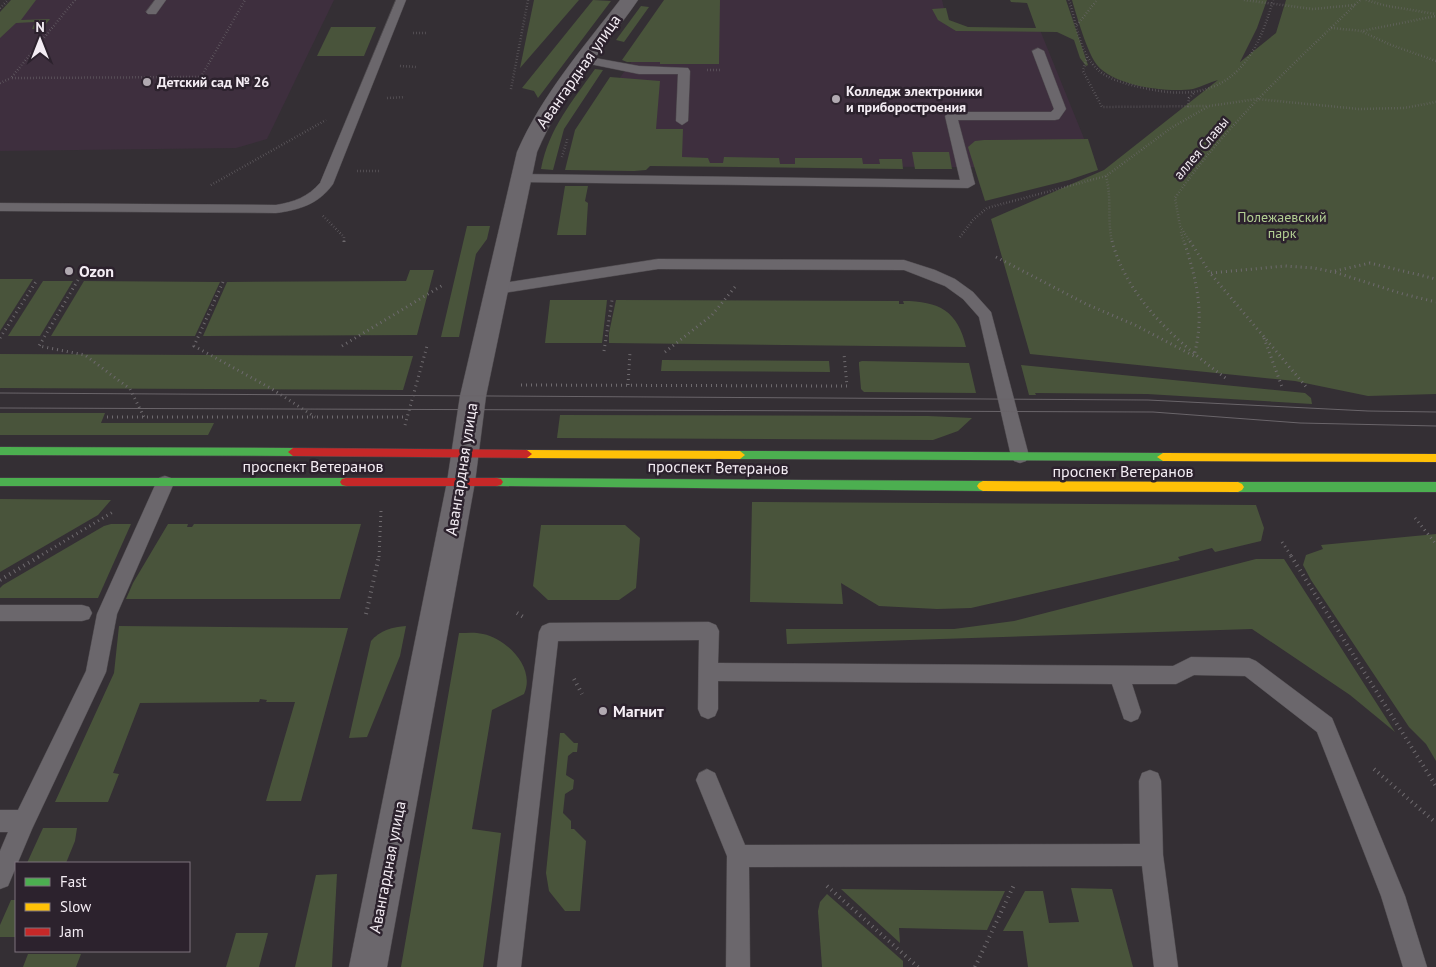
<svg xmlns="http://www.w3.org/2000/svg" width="1436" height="967" viewBox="0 0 1436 967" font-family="'PT Sans',sans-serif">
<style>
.built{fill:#3e2f3e}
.green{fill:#49543b}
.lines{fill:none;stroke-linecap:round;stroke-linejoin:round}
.lane-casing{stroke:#4f4b4f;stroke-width:1}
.street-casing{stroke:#4f4b4f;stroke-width:1}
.fast-casing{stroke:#4f4b4f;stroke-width:1}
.slow-casing{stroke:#4f4b4f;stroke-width:1}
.jam-casing{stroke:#4f4b4f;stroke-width:1}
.path-far2{stroke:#6e6a6e;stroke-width:2.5;stroke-dasharray:0.5 2.5;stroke-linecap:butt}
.path-far1{stroke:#6e6a6e;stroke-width:3;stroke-dasharray:1 4;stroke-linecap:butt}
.path{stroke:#6e6a6e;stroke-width:4;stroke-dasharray:1 4.5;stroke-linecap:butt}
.lane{fill:#6b676c;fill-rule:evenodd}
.street{fill:#6b676c;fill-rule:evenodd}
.fast{fill:#4caf50;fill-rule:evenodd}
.slow{fill:#ffc107;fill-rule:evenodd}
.jam{fill:#c62828;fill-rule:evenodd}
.tram{stroke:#6a656a;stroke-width:1}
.poi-dot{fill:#b1aab1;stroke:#2c222d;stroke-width:2}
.labels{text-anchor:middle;stroke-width:5;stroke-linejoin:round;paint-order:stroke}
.far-poi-label{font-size:14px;font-weight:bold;fill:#f4edf4;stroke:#2c222d;text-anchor:start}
.far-street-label{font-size:14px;fill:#f4edf4;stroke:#2c222d}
.far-park-label{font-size:14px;fill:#b3cf93;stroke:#2c222d}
.street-label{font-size:16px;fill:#f4edf4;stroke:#2c222d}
.poi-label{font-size:16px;font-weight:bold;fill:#f4edf4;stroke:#2c222d;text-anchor:start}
</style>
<rect width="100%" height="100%" fill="#342f34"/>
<g class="built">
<polygon points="23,0 334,0 267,139 236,148 0,151 0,26"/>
<polygon points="674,0 942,0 947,21 966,29 1040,30 1096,168 577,165 582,130 627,68"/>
</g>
<g class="green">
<polygon points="11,0 36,0 21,20 50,19 42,29 32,29 35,22 16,23 0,38 0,12"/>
<polygon points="534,0 579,0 520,68"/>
<polygon points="593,0 611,1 538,98 534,91 522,88"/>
<polygon points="664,0 720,0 719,64 660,64 660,62 627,62 622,60"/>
<polygon points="1010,0 1066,0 1088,65 1086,66 1080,58 1074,40 1057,32 956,31 938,20 932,9 946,8 949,20 968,27 1036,28 1027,3 1011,2"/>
<path d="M 1072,0 L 1267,0 L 1257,28 L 1240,62 L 1276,33 L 1286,0 L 1436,0 L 1436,394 L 1368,396 L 1295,381 L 1030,354 L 991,219 L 1104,170 L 1218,80 C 1210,82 1201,87 1193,89 C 1167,93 1114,86 1097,65 C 1087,52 1077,17 1072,0 Z"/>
<polygon points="641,6 649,7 624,42 616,40"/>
<polygon points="331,27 376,27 364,56 317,56"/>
<path d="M 595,69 L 603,70 L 564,129 L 553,170 L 541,169 C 549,128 572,102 595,69 Z"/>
<polygon points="610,77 660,81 656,129 683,129 682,157 708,158 710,163 723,163 724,157 779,158 780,164 795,164 795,158 862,158 863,164 880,164 879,159 902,159 903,169 650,166 646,170 634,171 565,170 575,130"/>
<polygon points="1088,139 1098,170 1069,180 985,201 968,147 975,141 984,140"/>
<polygon points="912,152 949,152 952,169 915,169"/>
<polygon points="565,186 588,186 585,201 588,203 586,235 557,235"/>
<polygon points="467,226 490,226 487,239 476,254 459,337 441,337"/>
<polygon points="410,270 434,270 417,335 203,336 227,282 406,281"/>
<polygon points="0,279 33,279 0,331"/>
<polygon points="43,281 73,281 40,336 8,336"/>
<polygon points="84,281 220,282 195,336 51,336"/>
<polygon points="550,300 607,300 602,343 545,343"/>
<path d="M 616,300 L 899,301 L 899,304 L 904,304 L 903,301 C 939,301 958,311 966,347 L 609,343 L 609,333 Z"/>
<polygon points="0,354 413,356 403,390 0,388"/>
<polygon points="662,360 829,361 830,372 661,371"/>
<polygon points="862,361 969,363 976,393 864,392 861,389 859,365 859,362"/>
<polygon points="1021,365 1305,393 1311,398 1312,404 1147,394 1035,393 1036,395 1029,395"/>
<polygon points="0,413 105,413 101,423 214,423 208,435 0,435"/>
<polygon points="560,415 928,416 972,418 958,431 933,440 557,438"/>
<polygon points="0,499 111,500 98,515 0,572"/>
<polygon points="752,502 1256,505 1264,528 1261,541 1215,552 1212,548 1178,557 1180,560 971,608 937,609 879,606 841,583 843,604 750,602"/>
<polygon points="111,524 131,524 98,598 0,598 0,588 3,585 104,526"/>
<polygon points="168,524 188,524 187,527 192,527 194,524 361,524 340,599 126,599 133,583"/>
<polygon points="541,525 625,525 640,538 636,588 619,600 548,600 533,586"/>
<polygon points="1436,534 1436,761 1426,744 1409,727 1311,580 1303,565 1306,555 1323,549 1321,545"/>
<polygon points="1256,559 1284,559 1395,732 1350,695 1252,629 787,644 786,629 954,629 1014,621"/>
<polygon points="119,626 348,628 301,801 266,801 295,702 266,702 267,700 260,699 259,702 140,703 113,773 119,774 108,802 55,802 114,673"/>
<path d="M 406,626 L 400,656 L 367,737 L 349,738 L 371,641 C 380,630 393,627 406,626 Z"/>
<path d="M 459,633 C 467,633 475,632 483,634 C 507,639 536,668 524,694 L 492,710 L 472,829 L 501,833 L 483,967 L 401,967 Z"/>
<polygon points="560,733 564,733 574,743 578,743 577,752 573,752 568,756 566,775 574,780 573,789 565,794 563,813 571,821 571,829 574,829 586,841 580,911 565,911 549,891 546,873"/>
<polygon points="43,828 77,828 75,841 66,863 27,863"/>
<polygon points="337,874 332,967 295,967 316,875"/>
<polygon points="1071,888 1112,889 1133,967 1028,967 1023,931 1003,931 1025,891 1043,891 1049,923 1079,922"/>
<polygon points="841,889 1005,891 987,930 899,928 900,943"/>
<polygon points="827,894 903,961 903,967 822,967 818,911 820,902"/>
<polygon points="11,900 16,900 16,937 0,937 0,925"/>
<polygon points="236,933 268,933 259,967 226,967"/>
<polygon points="28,954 81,954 76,967 23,967"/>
</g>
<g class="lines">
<defs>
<g id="lane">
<polygon points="155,0 166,0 156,14 148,14 146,12"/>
<path d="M 396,0 L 406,0 L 333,184 C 319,204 299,210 276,213 L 0,211 L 0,203 L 276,205 C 294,202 308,197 320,183 Z"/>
<polygon points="1038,48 1044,51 1066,109 1059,119 1055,120 958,120 975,184 968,188 520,182 513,178 520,174 960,180 945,116 951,112 1051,112 1054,109 1032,51"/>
<polygon points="584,56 639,66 688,68 690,71 688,121 682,125 676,121 678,74 639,74 580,62 578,60 580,58"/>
<polygon points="658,259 904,260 935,270 955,279 973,292 991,312 1029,456 1026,461 1020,463 1014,461 1011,456 979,317 963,299 945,286 904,270 658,269 497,294 492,293 490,289 492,285 497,284"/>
<polygon points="165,476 171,478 174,483 117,614 106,672 32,829 8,886 0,889 0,851 8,832 0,832 0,810 18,810 86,671 97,614 156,483 159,478"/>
<polygon points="0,605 82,605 89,607 92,613 89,619 82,621 0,621"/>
<polygon points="709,622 716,625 719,631 718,663 1173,666 1191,657 1249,658 1256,661 1332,718 1405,896 1427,967 1403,967 1381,896 1317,732 1245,676 1194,675 1176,684 1132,684 1141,712 1138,719 1131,722 1124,719 1112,684 718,681 718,709 715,716 708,719 701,716 698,709 699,640 558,641 521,967 497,967 539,632 542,626 549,623"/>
<polygon points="707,769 715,773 745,845 1140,844 1139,781 1142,773 1150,770 1158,773 1161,781 1163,855 1178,967 1154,967 1142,866 749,867 750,967 726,967 727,856 696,780 699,773"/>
</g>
<path id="street" d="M 620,0 L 638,0 C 602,52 562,93 537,152 L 486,396 L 475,482 L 387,967 L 349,967 L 447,482 L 460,396 L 517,152 C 542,95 582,49 620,0 Z"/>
<g id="fast">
<polygon points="0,447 293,448 298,452 293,456 0,455"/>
<polygon points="740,451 1163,453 1169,457 1163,461 740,459 735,455"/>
<polygon points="0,478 346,478 350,479 352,482 350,485 346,486 0,486"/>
<polygon points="497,478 983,481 987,483 989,486 987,489 983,491 497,486 493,485 491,482 493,479"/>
<polygon points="1238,482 1436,482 1436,492 1238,492 1234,490 1232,487 1234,484"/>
</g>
<g id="slow">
<polygon points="527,450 740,451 745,455 740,459 527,458 522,454"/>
<polygon points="1163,453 1436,454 1436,462 1163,461 1157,457"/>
<polygon points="983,481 1238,482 1242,484 1244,487 1242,490 1238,492 983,491 979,489 977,486 979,483"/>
</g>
<g id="jam">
<polygon points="293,448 527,450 532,454 527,458 293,456 288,452"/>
<polygon points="346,478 497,478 501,479 503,482 501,485 497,486 346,486 342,485 340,482 342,479"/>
</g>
</defs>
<use href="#lane" class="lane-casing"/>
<use href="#street" class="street-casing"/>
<use href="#fast" class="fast-casing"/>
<use href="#slow" class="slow-casing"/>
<use href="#jam" class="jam-casing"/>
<g class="path-far2">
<polyline points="75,0 11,78 201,77 245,0"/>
<path d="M 1069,0 C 1076,22 1079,50 1095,67 C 1107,80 1127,84 1144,88 C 1221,106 1254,70 1273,0"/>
<polyline points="1244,0 1313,9 1355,5"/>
<polyline points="1366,0 1387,6 1436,14"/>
<polyline points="0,8 8,0"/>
<polyline points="1077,25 1097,0"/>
<polyline points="1331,28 1362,31 1436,16"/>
<polyline points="1363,32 1391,45 1436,61"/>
<polyline points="413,33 428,33"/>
<polyline points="1087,57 1083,71 1102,107 1208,106"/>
<polyline points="400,66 417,67"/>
<polyline points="707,70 721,70"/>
<polyline points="0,83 11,78"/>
<polyline points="511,89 528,0"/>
<polyline points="387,98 405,97"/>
<polyline points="1188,107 1189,98 1195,92"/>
<polyline points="562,157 568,137"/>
<polyline points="357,171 379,171"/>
<path d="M 1106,176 C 1112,198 1107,220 1112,242"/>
<polyline points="211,185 326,120"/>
<polyline points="323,216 344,237 344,242"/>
<polyline points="1181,232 1184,242"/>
<polyline points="960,237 973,220 987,208 1106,176 1171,128 1209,106 1257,99 1359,109 1404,108 1436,102"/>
<path d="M 1190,242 L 1180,226 L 1175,198 C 1227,123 1295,63 1360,0"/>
</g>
<g class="path-far1">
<polyline points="344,241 344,243"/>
<path d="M 1112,241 C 1128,301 1180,344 1228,380"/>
<polyline points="1190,241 1210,273 1308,389"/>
<path d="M 996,257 L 1086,304 L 1135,325 L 1194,356 C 1205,313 1197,282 1184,241"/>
<polyline points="1335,271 1370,263 1436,279"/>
<polyline points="1211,273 1285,266 1314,268 1334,272 1403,294 1436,302"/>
<polyline points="78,280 39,346 85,355 130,389 144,417"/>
<polyline points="223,282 194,346 272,389 315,417"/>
<polyline points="0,338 37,280"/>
<polyline points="1264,338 1282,387"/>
<polyline points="342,346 443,285"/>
<polyline points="604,351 612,300"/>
<polyline points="665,352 712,315 735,287"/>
<polyline points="521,385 847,386 844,354"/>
<polyline points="628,385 630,352"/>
<polyline points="107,417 407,417"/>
<polyline points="405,425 427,346"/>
<polyline points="1415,518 1436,544"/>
<polyline points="1282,542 1292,557"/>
<polyline points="38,557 113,512"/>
<polyline points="379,557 381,511"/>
</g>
<g class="path">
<polyline points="1291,556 1436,786"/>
<polyline points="0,580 40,556"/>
<polyline points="517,613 525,618"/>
<polyline points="366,614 379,556"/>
<polyline points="574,679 582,694"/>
<polyline points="1374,769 1436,823"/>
<polyline points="827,886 918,967"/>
<polyline points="975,967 1014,885"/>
</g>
<use href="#lane" class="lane"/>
<use href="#street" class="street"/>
<use href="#fast" class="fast"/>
<use href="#slow" class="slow"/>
<use href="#jam" class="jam"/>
<g class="tram">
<polyline points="0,393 1148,400 1368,411 1436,412"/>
<polyline points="0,408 1153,412 1300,423 1436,426"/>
</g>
</g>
<g class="poi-dot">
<circle cx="147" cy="82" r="5"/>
<circle cx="836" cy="99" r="5"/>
<circle cx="69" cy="271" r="5"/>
<circle cx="603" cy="711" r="5"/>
</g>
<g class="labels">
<g class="far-poi-label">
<text x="157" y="87">Детский сад № 26</text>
<text x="846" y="96">Колледж электроники<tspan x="846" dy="16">и приборостроения</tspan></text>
</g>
<g class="far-street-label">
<text transform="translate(1201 148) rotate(-50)" y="5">аллея Славы</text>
</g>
<g class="far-park-label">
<text x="1282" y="222">Полежаевский<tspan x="1282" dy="16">парк</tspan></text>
</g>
<g class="street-label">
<text transform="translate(578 71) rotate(-55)" y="6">Авангардная улица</text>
<text x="313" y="472">проспект Ветеранов</text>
<text transform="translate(718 467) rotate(1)" y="6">проспект Ветеранов</text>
<text transform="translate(461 469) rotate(-81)" y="6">Авангардная улица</text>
<text x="1123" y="477">проспект Ветеранов</text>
<text transform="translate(387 867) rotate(-79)" y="6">Авангардная улица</text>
</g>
<g class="poi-label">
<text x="79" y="277">Ozon</text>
<text x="613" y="717">Магнит</text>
</g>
</g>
<rect x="15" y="862" width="175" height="90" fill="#2c222d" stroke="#7c737d"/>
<rect x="25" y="878" width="25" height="8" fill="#4caf50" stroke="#7c737d"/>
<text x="60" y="887" font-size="15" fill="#f4edf4">Fast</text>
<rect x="25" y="903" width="25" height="8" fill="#ffc107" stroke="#7c737d"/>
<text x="60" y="912" font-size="15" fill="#f4edf4">Slow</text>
<rect x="25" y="928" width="25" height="8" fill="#c62828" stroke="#7c737d"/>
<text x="60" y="937" font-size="15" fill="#f4edf4">Jam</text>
<g transform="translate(40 40)" stroke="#2c222d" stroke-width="4" paint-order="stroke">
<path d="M0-4L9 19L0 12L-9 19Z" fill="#f4edf4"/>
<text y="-8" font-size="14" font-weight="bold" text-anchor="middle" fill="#f4edf4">N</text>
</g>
</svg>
